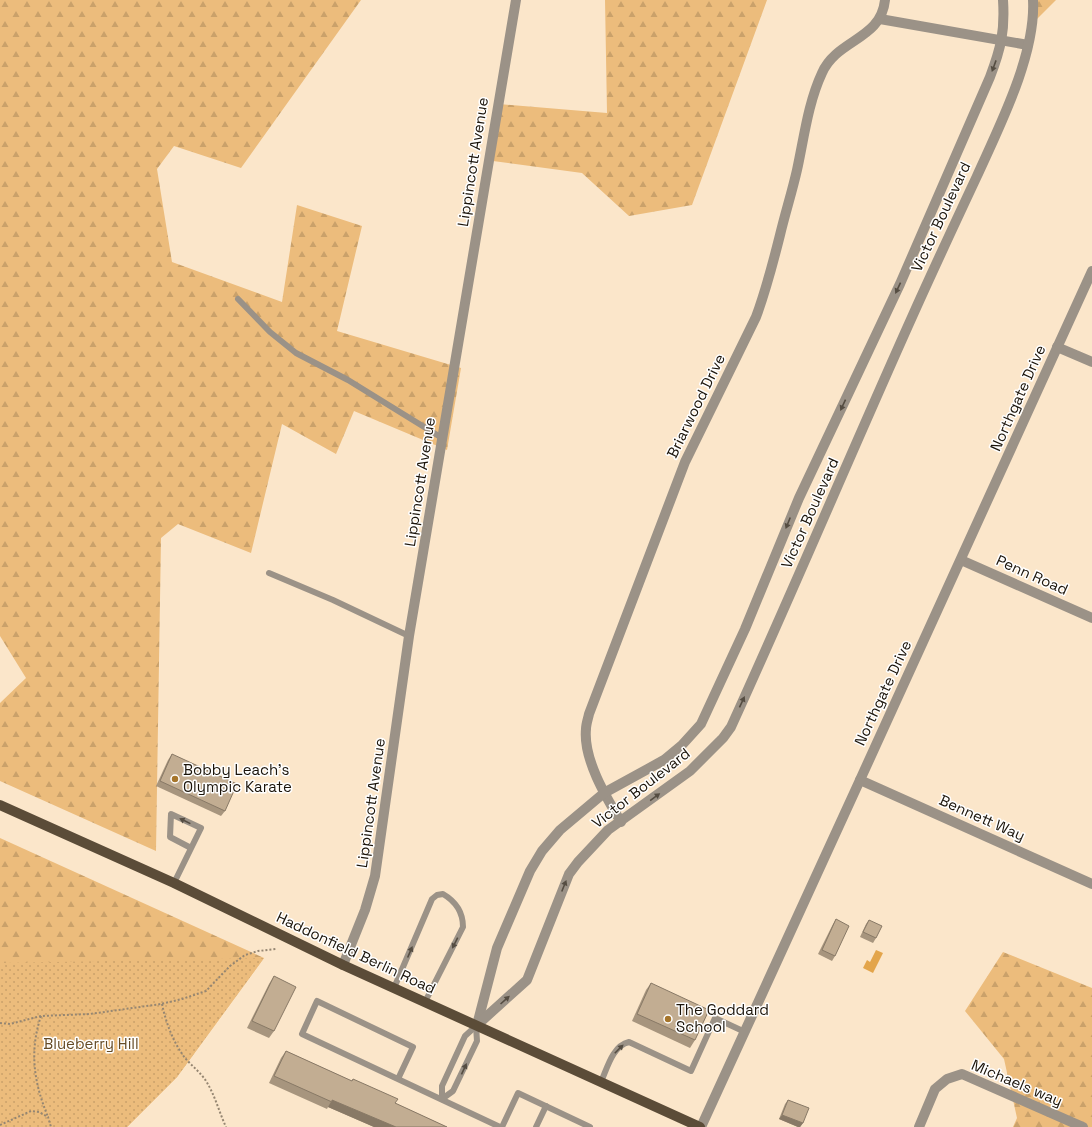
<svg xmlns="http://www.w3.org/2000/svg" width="1092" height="1127" viewBox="0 0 1092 1127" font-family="'Space Grotesk',sans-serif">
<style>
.forest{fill:url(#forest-firs)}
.park{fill:url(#park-dots)}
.water{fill:#e3a54b}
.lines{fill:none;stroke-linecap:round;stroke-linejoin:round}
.path{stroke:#958672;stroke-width:2;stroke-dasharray:2 2;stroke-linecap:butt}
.service{stroke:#9b9287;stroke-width:6}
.minor{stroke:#9b9287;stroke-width:10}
.primary{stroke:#5b4c38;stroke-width:10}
.wall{fill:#a7957e}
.shaded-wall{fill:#887966}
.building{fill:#c2ad92;stroke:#887966}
.oneway{fill:#554d42}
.poi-dot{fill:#a6752b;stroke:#fff;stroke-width:1.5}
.labels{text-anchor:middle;stroke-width:3;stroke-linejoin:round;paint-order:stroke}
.street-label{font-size:15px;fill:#1b140a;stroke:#fff}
.poi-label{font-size:15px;fill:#1b140a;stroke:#fff;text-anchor:start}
.park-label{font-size:15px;fill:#654b26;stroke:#fff}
</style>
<defs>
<pattern id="forest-firs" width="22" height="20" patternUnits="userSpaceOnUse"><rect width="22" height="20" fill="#ecbc7c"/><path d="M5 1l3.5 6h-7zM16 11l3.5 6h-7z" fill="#caa16a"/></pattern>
<pattern id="park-dots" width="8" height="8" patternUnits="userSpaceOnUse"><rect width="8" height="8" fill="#ecbc7c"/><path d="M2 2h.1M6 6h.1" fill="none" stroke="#caa16a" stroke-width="1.8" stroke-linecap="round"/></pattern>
</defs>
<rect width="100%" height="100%" fill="#fbe6ca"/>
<g class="forest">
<polygon points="0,0 361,0 241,168 174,146 157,169 172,262 282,302 297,205 362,226 337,331 461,368 447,450 354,411 336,454 282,424 251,553 178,524 161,538 156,851 0,781 0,703 26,678 0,636"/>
<polygon points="605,0 767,0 692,205 629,216 582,173 493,161 499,104 607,113"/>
<polygon points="1035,0 1056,0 1037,19"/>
<polygon points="0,838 264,958 177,1077 127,1127 0,1127"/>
<polygon points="1003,952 1092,988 1092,1127 1013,1127 1017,1118 1004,1059 965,1011"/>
</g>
<polygon class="park" points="264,958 177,1077 127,1127 0,1127 0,963"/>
<polygon class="water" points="876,950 883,953 873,973 863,968 867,960 870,962"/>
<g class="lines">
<g class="path">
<path d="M 162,1004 C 166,1023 173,1042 185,1058 C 192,1066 201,1073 206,1081 C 215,1095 219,1112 226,1127"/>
<path d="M 41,1016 C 29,1052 34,1083 48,1117"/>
<polyline points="0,1023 10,1024 41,1016 90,1014 161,1004 182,999 206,991 230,966 245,955 258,951 276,949"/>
<polyline points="0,1125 31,1111 39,1112 48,1117 51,1127"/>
</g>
<g class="service">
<polyline points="238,299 270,332 296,353 348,380 442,438"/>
<polyline points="269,573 333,600 409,636"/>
<polyline points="174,883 201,828 171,814 170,837 191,848"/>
<path d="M 394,988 L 432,899 L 437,895 L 443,894 C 455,901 463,912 463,927 L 425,1002"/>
<polyline points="398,1079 413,1047 317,1001 302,1034 500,1127"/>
<path d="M 601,1082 C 607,1069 612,1046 629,1042 L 691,1071 L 715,1018 L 745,1032"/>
<polyline points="442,1099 453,1091 477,1041 476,1026"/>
<polyline points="442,1099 442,1086 465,1036 476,1026"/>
<polyline points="502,1127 518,1093 590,1127"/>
<polyline points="536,1127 546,1106"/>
</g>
<g class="minor">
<polyline points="880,19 1028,45"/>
<polyline points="1057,347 1092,362"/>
<polyline points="961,560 1092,618"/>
<polyline points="860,780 1092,884"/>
<path d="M 621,822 C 606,797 583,759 586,729 C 586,724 588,719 589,714 L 685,462 L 756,317 C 766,290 773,263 780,235 C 785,214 792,192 797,170 C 804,138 808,103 822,73 C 837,39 881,40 885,0"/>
<polyline points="343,965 365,910 375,876 409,636 516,0"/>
<path d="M 477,1025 L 497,948 L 530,871 L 542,851 L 560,830 L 604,793 L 664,760 L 682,745 L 701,724 L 745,629 L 799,498 L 900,284 L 990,77 C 1001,48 1005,31 1003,0"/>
<path d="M 476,1026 L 527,980 L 569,874 L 578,862 L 608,830 L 690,771 L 723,738 L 731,727 C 793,591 851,453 912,317 C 933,270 955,223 977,176 C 999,127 1036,55 1033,0"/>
<polyline points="701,1127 860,780 1092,271"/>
<polyline points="919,1127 935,1089 947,1079 962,1074 1083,1127"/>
</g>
<polyline class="primary" points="0,805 174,883 343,965 700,1127"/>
</g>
<g class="wall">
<polygon points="172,754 225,811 221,816 156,786 168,760"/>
<polygon points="836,919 835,956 832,961 818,954 833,924"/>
<polygon points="869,920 876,938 873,943 860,937 866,924"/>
<polygon points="274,976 274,1031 269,1038 247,1028 269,984"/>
<polygon points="651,983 695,1040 690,1048 632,1021 646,990"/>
<polygon points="286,1051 352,1081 353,1079 395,1103 447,1127 374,1127 328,1107 327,1109 269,1083 281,1058"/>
<polygon points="788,1100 803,1123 800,1127 798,1127 779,1119 785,1104"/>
</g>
<g class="shaded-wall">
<polygon points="332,1100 396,1127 374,1127 328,1107"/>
<polygon points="782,1115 803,1123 800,1127 798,1127 779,1119"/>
</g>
<g class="building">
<polygon points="172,754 237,784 225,811 160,781"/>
<polygon points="836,919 849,926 835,956 822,950"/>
<polygon points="869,920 882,926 876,938 863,932"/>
<polygon points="274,976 296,987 274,1031 252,1021"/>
<polygon points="651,983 709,1010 695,1040 637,1014"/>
<polygon points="286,1051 352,1081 353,1079 398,1099 395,1103 447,1127 396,1127 332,1100 332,1102 274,1076"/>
<polygon points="788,1100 809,1108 803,1123 782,1115"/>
</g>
<defs><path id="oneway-solid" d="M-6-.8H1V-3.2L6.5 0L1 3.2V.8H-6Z"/></defs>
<g class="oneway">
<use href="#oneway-solid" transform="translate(994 66) rotate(110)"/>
<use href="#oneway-solid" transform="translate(898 288) rotate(115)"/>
<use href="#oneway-solid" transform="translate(843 405) rotate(115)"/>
<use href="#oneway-solid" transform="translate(788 523) rotate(112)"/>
<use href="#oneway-solid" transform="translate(742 702) rotate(-65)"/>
<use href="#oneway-solid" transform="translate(655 797) rotate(-36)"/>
<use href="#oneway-solid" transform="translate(185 821) rotate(-154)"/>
<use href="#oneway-solid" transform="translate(564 886) rotate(-68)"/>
<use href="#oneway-solid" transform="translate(455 943) rotate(117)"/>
<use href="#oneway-solid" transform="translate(410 952) rotate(-67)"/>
<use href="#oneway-solid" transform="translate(505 1000) rotate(-42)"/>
<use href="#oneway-solid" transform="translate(619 1049) rotate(-45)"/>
<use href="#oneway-solid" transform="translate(464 1069) rotate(-65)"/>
</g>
<g class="poi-dot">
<circle cx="175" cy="779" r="4"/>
<circle cx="668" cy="1019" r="4"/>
</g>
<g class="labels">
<g class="street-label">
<text transform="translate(473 162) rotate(-81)" y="5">Lippincott Avenue</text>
<text transform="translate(941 217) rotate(-65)" y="5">Victor Boulevard</text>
<text transform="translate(1018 398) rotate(-66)" y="5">Northgate Drive</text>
<text transform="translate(696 406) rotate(-64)" y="5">Briarwood Drive</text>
<text transform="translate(420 482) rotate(-81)" y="5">Lippincott Avenue</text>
<text transform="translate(810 513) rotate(-66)" y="5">Victor Boulevard</text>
<text transform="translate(1032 575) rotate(24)" y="5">Penn Road</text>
<text transform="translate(883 693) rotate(-65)" y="5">Northgate Drive</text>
<text transform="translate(641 788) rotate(-38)" y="5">Victor Boulevard</text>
<text transform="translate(371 803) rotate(-82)" y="5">Lippincott Avenue</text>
<text transform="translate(982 818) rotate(24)" y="5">Bennett Way</text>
<text transform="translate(356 953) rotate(25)" y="5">Haddonfield Berlin Road</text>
<text transform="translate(1017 1083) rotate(23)" y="5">Michaels way</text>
</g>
<g class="poi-label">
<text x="183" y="775">Bobby Leach's<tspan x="183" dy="17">Olympic Karate</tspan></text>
<text x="676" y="1015">The Goddard<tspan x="676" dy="17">School</tspan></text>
</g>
<g class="park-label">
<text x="91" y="1049">Blueberry Hill</text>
</g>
</g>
</svg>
